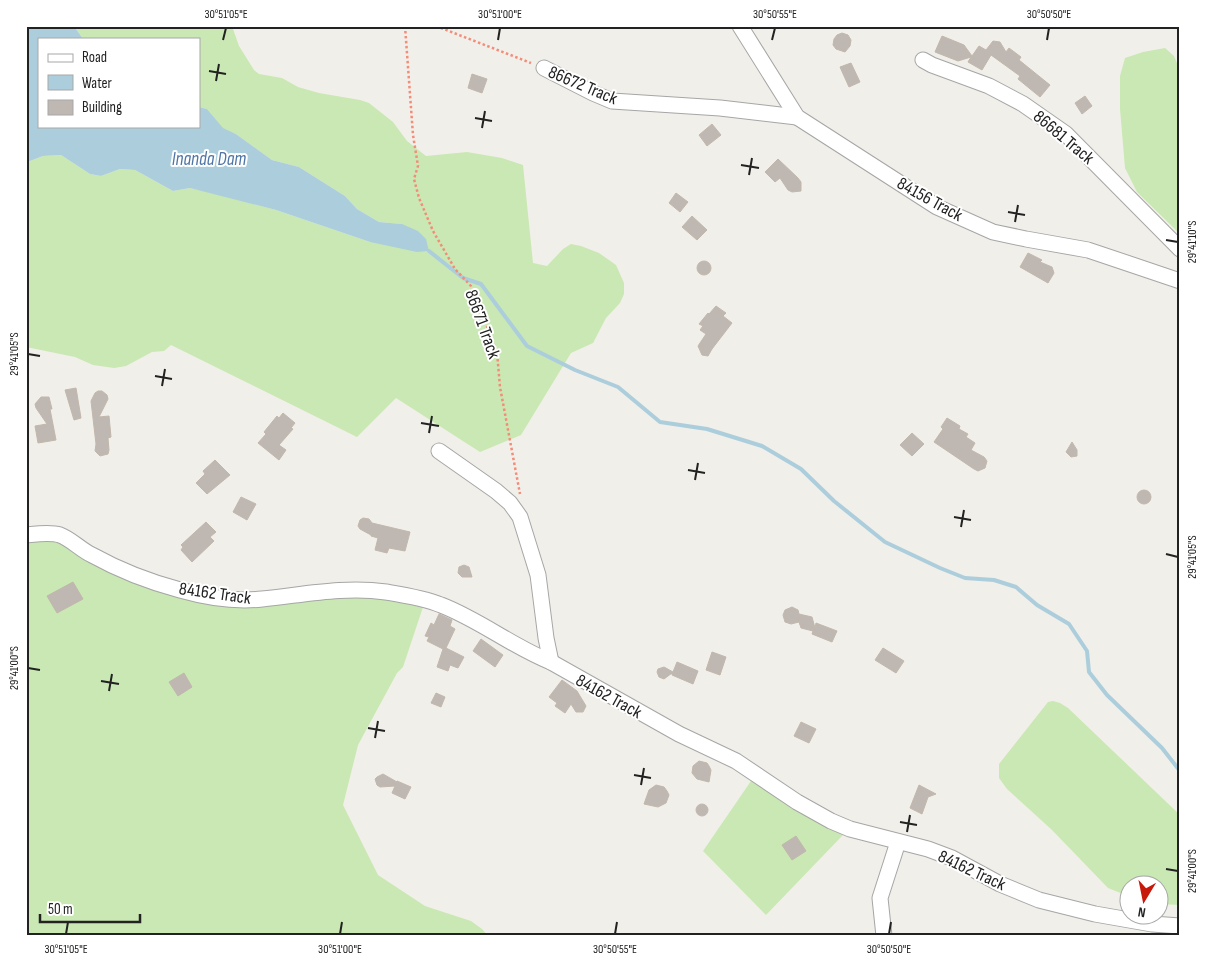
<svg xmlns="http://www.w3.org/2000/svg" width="1206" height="962" viewBox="0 0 1206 962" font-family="'Sofia Sans Condensed',sans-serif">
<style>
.grass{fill:#cae8b3}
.water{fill:#accedc}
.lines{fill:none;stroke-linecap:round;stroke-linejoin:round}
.stream{stroke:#accedc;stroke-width:4}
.building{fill:#bfb8b2;stroke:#c2b7ac}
.street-casing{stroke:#a6a6a6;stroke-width:17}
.path{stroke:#f38c79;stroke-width:2.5;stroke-dasharray:2.5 2.5;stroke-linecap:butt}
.street{stroke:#fff;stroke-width:15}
.ticks{fill:none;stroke:#222;stroke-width:2}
.labels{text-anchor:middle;stroke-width:4;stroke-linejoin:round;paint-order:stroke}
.street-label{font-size:18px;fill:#222;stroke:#fff}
.water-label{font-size:19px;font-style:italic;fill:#4f75a5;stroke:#fff}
.neatline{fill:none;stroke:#222;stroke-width:2}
.ticks-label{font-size:12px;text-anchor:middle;fill:#222}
</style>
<rect width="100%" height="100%" fill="#f1efe9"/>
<g class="grass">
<polygon points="74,26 232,26 239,46 254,70 259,74 282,78 298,87 319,93 360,100 369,103 393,122 407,141 426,156 467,152 502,158 523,165 533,263 547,266 563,249 571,244 581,246 599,253 616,265 624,283 624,294 620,303 606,318 593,343 571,353 521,435 480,452 396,398 357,437 171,345 164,351 152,352 126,366 114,368 93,365 75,357 26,347 26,160 30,161 43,156 61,155 90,174 101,176 120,169 135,170 173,191 190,188 209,192 276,210 370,242 402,224 379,222 357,209 345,196 299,167 272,160 236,134 223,129 207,109 199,107 199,39 83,39"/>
<polygon points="1165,48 1174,56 1180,70 1180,234 1137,192 1125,168 1120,109 1120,76 1125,58 1143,52"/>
<polygon points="44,538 58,542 120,575 192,601 214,605 262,606 323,598 351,597 396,598 424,604 403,667 397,673 358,745 343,805 378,875 425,906 471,921 482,929 488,936 26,936 26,541"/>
<polygon points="1053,701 1060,703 1068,708 1180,815 1180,873 1178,878 1180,880 1180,905 1159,904 1158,884 1128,884 1128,896 1108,888 1052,830 1007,789 999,778 999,764 1048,702"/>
<polygon points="751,781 843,835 766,915 703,851"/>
</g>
<polygon class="water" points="26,26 74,26 83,39 39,39 39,126 199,126 199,107 207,109 223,128 236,134 272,160 299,167 345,196 357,209 379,222 402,224 418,231 426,239 429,251 417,252 370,242 276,210 190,188 173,191 135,170 120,169 101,176 90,174 61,155 43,156 30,161 26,160"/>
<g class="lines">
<polyline class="stream" points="429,251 463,278 481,284 527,346 575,370 618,387 660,422 707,429 762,446 801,469 834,501 885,542 940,568 965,578 994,580 1016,587 1037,605 1069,624 1087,651 1089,672 1107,695 1162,748 1180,771"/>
</g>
<g class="building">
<polygon points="842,33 848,35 851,40 850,46 845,52 836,49 833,45 834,39 837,35"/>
<polygon points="942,36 964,45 972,56 979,46 986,50 993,41 1000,42 1006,52 1009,48 1021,57 1019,60 1050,85 1040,97 1018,79 1020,76 991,55 982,70 968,62 971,57 958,61 935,52"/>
<polygon points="851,63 860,82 849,87 840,67"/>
<polygon points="472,74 487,79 482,93 468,88"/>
<polygon points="1085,96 1092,106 1082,114 1075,103"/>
<polygon points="712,124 721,135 707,146 699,135"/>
<polygon points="778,159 798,178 801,182 801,191 792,192 788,190 780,178 775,182 765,172"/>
<polygon points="676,193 688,202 680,212 669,203"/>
<polygon points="692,216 707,230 697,240 682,227"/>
<polygon points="1028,253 1042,260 1040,262 1052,267 1054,273 1048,283 1020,267"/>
<circle cx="704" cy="268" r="7"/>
<polygon points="716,306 726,313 723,316 732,323 712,349 708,356 702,355 698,346 706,334 700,330 703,326 699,324 708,313 709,314"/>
<polygon points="76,388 81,418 74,420 65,390"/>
<polygon points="98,391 102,391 107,395 108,399 99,417 109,416 111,437 108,438 109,450 108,454 100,456 95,451 96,444 91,401 95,393"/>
<polygon points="41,397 49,397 52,409 50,409 56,440 38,443 35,426 47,424 36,408 35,404"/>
<polygon points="283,413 295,423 291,428 293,429 279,445 286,450 279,460 258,443 266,434 264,432 277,416 279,418"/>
<polygon points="947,418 960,426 959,429 968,434 966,437 975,443 971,450 984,457 987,461 985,468 978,471 974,469 934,442 943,429 941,427"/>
<polygon points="912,433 924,444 912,456 900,445"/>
<polygon points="1072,442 1077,450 1077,456 1071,457 1066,452"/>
<polygon points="215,460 230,475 207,494 196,483 205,474 203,471"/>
<circle cx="1144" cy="497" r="7"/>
<polygon points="241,497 256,504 247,520 233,512"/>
<polygon points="363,518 369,519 372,523 410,532 405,551 389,548 387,553 375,550 378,538 371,536 371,535 360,529 358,526 360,520"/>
<polygon points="206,522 216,532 210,537 214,541 192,562 181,550 183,547 181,545"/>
<polygon points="464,565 469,567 472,577 462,577 458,573 459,567"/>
<polygon points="73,582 83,599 57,613 47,596"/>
<polygon points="792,607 798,610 799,614 812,617 815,628 816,623 837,631 832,642 812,634 813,631 801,628 799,622 791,624 785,622 783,615 785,610"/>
<polygon points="439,614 452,620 450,626 455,629 446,648 464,657 458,668 450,665 448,671 437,667 443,649 427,641 429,637 425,636 431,623 434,625"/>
<polygon points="481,639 503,655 495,667 473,651"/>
<polygon points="883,648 904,661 896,673 875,660"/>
<polygon points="712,652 726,657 720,675 706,670"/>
<polygon points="677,662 698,671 693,684 672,675 672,673 664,679 659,677 657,672 658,669 664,667 673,672"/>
<polygon points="184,673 192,687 178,696 169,682"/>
<polygon points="562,680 577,691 586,706 583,712 576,712 571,704 565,713 555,706 557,703 549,697"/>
<polygon points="436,693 445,697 441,707 431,703"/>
<polygon points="801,722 816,729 809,743 794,736"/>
<polygon points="699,761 707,763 709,766 711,770 709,782 697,779 692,773 693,766"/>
<polygon points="383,774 397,782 397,781 411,787 405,799 392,793 395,786 380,787 377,785 375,779 377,777"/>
<polygon points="656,785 664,787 667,791 669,795 666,803 658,807 644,804 649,790"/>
<polygon points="919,785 936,794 928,797 922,814 910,808"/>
<circle cx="702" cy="810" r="6"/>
<polygon points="796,836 806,851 792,860 782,845"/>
</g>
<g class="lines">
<defs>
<g id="street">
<polyline points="740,26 797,117 937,207 993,232 1026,239 1088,250 1180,281"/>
<polyline points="923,60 932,65 989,86 1023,104 1066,134 1180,249"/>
<polyline points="544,68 593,93 612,101 720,108 797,117"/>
<polyline points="439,451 496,491 510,503 520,517 538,575 546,638 551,662"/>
<path d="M 26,535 C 37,534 50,532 60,535 C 71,539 81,550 92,555 C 119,570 150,582 180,590 C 205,597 236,602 262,599 C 303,595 344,586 386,592 C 404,595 424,598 441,605 C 480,620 513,647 551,662 L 679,734 L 736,761 L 797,802 L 831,821 L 850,829 L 928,849 L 952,858 L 1000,884 L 1039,900 L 1095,914 L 1152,924 L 1180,926"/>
<polyline points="884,936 880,898 898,842"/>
</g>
</defs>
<use href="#street" class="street-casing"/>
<g class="path">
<polyline points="405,26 413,135 418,166 414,179 419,198 433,231 455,269 471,286 497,352 500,387 520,494"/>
<polyline points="436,26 531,63"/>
</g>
<use href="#street" class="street"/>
</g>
<path class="ticks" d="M 223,40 L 226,28M 498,40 L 500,28M 772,40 L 775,28M 1047,40 L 1049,28M 209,71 L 226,74M 216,81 L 219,64M 475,118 L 492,121M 482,128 L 485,111M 741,165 L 759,168M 749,175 L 752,158M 1008,212 L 1025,215M 1015,222 L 1018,205M 1166,240 L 1178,242M 28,354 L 40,356M 155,376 L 172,379M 162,386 L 165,369M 421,423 L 439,426M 429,433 L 432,416M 688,470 L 705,473M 695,480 L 698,463M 954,517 L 971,520M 961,527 L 964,510M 1166,554 L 1178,557M 28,668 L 40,670M 101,681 L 119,684M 109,691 L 112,674M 368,728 L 385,731M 375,738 L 378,721M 634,775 L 651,778M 641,785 L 644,768M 900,822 L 917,825M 907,832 L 910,815M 1166,869 L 1178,871M 66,934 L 68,922M 340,934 L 342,922M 615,934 L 617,922M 889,934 L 891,922"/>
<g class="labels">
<g class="street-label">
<text transform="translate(583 85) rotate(23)" y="6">86672 Track</text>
<text transform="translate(1064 137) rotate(40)" y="6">86681 Track</text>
<text transform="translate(930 199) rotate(29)" y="6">84156 Track</text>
<text transform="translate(483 324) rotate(70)" y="6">86671 Track</text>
<text transform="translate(215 593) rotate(8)" y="6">84162 Track</text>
<text transform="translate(609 696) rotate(29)" y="6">84162 Track</text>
<text transform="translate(972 870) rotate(25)" y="6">84162 Track</text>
</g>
<g class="water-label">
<text x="209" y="165">Inanda Dam</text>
</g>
</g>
<rect width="1206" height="962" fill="none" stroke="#ffffff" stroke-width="55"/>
<rect x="38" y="38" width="162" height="90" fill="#ffffff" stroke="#a7a7a7"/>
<rect x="48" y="54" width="25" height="8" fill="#ffffff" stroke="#a7a7a7"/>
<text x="82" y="62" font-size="15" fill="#222222">Road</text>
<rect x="48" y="75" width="25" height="15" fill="#accedc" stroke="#a7a7a7"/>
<text x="82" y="88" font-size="15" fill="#222222">Water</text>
<rect x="48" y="100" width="25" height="15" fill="#bfb8b2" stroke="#a7a7a7"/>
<text x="82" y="112" font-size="15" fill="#222222">Building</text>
<g transform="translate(1144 900) rotate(190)"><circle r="24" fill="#ffffff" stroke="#a7a7a7"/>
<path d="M0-4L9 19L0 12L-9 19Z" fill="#c8170b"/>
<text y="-8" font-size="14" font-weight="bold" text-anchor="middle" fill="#222222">N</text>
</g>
<path d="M40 914v8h100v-8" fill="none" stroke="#222222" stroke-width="2.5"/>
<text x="48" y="914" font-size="15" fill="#222222" stroke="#ffffff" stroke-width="4" paint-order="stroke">50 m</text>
<rect x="28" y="28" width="1150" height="906" class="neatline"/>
<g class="ticks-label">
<text x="226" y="18">30°51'05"E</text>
<text x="500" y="18">30°51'00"E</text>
<text x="775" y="18">30°50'55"E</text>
<text x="1049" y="18">30°50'50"E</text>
<text transform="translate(1192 242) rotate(-90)" y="4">29°41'10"S</text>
<text transform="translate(14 354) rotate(-90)" y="4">29°41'05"S</text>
<text transform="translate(1192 557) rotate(-90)" y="4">29°41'05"S</text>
<text transform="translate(14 668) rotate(-90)" y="4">29°41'00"S</text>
<text transform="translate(1192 871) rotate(-90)" y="4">29°41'00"S</text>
<text x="66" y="953">30°51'05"E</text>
<text x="340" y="953">30°51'00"E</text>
<text x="615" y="953">30°50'55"E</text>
<text x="889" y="953">30°50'50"E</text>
</g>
</svg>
